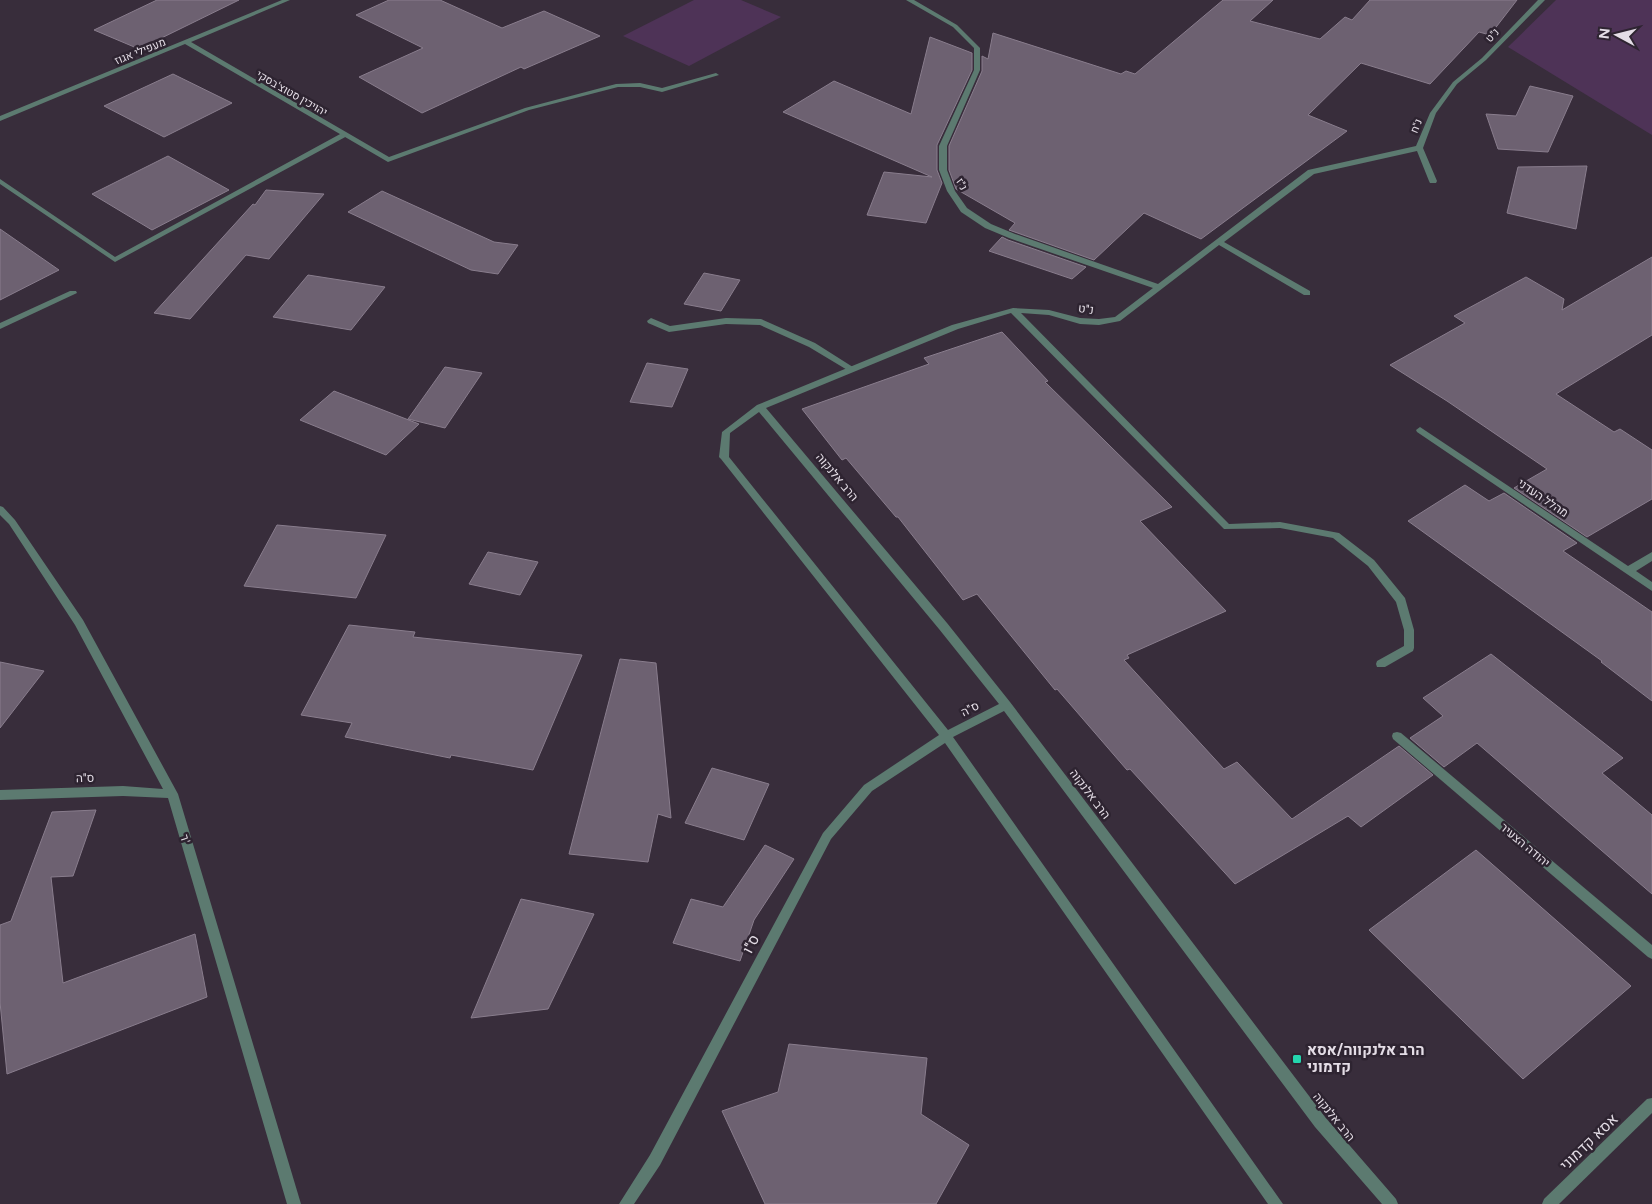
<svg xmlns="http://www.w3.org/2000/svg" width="1652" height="1204" viewBox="0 0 1652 1204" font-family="Figtree,Heebo,sans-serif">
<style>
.green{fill:#4e3357}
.building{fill:#6d6171;stroke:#897d8d}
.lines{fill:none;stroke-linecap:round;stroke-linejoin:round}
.service{fill:#5c7a70;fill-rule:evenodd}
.minor{fill:#5c7a70;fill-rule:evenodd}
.poi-dot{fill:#24d5ae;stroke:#2e2431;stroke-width:2}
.labels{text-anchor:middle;stroke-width:5;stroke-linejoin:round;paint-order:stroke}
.far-street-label{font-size:11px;fill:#e4dde6;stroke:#2e2431}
.street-label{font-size:12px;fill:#e4dde6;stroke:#2e2431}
.near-street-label{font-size:15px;fill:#e4dde6;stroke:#2e2431}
.near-poi-label{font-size:15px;font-weight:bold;fill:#e4dde6;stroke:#2e2431;text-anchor:start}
</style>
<rect width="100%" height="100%" fill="#382d3b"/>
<g class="green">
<polygon points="694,0 741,0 781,17 689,66 623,36"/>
<polygon points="1556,0 1652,0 1652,135 1508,47"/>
</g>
<g class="building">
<polygon points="157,0 239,0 139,49 94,30"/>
<polygon points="389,0 440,0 502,28 544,11 600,36 524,69 521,67 422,113 359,77 423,48 356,15"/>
<polygon points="1223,0 1273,0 1250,21 1320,39 1345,17 1352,20 1370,0 1517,0 1490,35 1479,32 1430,84 1361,63 1308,115 1347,131 1201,239 1144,213 1094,260 1009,230 1015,223 956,189 949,170 949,146 982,71 982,56 988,59 993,33 1121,74 1126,71 1135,74"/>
<polygon points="930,37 972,53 972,70 937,145 937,170 942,183 926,223 867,215 884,172 932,177 783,112 834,81 911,114"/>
<polygon points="173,74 232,103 164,137 104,106"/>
<polygon points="1530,86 1573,96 1548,152 1498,149 1486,114 1516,116"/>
<polygon points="168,156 229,190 152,230 92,194"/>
<polygon points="1587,166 1576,229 1507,213 1518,167"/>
<polygon points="266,190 324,194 269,259 246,255 190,319 154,313 253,204 255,205"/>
<polygon points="382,191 494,242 518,245 498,274 471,270 348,212"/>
<polygon points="0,229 59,270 0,300"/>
<polygon points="1002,237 1008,240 1086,267 1072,279 989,251"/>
<polygon points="1652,257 1652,335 1556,394 1614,432 1620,429 1652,450 1652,499 1587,537 1514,488 1547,469 1447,401 1390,365 1465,323 1454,316 1526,277 1564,299 1562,310"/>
<polygon points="704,273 740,280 721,311 684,304"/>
<polygon points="308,275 385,287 351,330 273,317"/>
<polygon points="1002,332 1048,381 1045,382 1172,507 1140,521 1226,611 1127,655 1129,658 1124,660 1224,769 1237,762 1292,819 1399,746 1433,775 1361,827 1348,816 1235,884 1130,769 1127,770 1057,689 1055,690 977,594 963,600 898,517 896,517 846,458 842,460 802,409 929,364 924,358"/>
<polygon points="647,363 688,369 672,407 630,402"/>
<polygon points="445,367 482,373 445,428 408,419"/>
<polygon points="334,391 419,424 386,455 300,420"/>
<polygon points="1465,485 1489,501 1504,493 1577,543 1563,551 1652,612 1652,701 1601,662 1602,661 1408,521"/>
<polygon points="277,525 386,535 356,598 244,586"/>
<polygon points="488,552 538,562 520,595 469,584"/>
<polygon points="349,625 415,632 413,637 582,655 533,770 451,755 450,758 345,737 352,723 301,715"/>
<polygon points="1491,654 1623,758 1602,773 1652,815 1652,894 1477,743 1444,767 1410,738 1443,716 1423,698"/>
<polygon points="620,659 656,663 671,818 658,814 648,862 569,854"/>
<polygon points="0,662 44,671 0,728"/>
<polygon points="712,768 769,784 744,840 685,823"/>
<polygon points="96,810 73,876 51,877 63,983 195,934 207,997 7,1074 0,1002 0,925 11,921 52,812"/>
<polygon points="765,845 794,859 754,920 740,961 673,943 691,899 723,907"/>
<polygon points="1476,850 1631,986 1523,1079 1369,930"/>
<polygon points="521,899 594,914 548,1009 471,1018"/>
<polygon points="789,1044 927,1058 921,1114 969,1145 936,1204 765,1204 722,1111 778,1092"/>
</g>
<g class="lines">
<g class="service">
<polygon points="342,133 349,135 115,262 0,184 0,179 115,257"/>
<polygon points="70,291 76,291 77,293 0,329 0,323"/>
<polygon points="651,318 670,326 726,318 761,319 815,343 856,369 852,372 849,371 809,347 760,325 726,324 669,332 648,323 647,321"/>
</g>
<g class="minor">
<polygon points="282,0 290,0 191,42 389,157 525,108 616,84 640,83 662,88 716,73 719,75 662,92 640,87 618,87 529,110 388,162 185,44 0,121 0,116"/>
<path d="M 906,0 L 914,0 L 957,25 L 980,48 L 980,70 L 947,146 L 947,170 L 955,191 L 967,208 L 991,224 L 1015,234 L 1158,284 L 1308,170 L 1416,146 L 1430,113 L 1453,82 L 1482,58 L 1538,0 L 1545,0 L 1486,60 L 1457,84 L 1436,113 L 1423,148 L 1437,181 L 1436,183 L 1430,183 L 1429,181 L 1417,151 L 1314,174 L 1224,242 L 1310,291 L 1310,295 L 1304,295 L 1219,245 L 1120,321 L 1099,325 L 1080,324 L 1049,315 L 1021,313 L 1229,524 L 1280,522 L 1339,533 L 1374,560 L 1405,598 L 1414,630 L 1414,648 L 1413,651 L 1385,667 L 1377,667 L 1376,664 L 1377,661 L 1404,646 L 1404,630 L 1396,602 L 1368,566 L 1333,538 L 1280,528 L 1224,529 L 1011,313 L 958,329 L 766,408 L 947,623 L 1010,702 L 1325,1117 L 1396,1199 L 1398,1204 L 1382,1204 L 1315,1127 L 1004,711 L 953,737 L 1283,1204 L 1268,1204 L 945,743 L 872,791 L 831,839 L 660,1165 L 634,1204 L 619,1204 L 650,1155 L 823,833 L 864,785 L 939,735 L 721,459 L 719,457 L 722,432 L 757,405 L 952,325 L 1013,308 L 1049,310 L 1080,318 L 1099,319 L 1115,317 L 1153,288 L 1009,238 L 985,228 L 961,212 L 947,191 L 939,170 L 939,146 L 974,70 L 974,48 L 953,27 ZM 759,412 L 939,629 L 999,704 L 948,730 L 729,457 L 730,433 Z"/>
<polygon points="1420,427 1628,566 1652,552 1652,561 1636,571 1652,582 1652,591 1417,432 1416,430"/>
<polygon points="0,506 3,507 15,520 83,620 178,794 301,1204 287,1204 168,798 123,796 0,800 0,790 123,786 163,789 75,625 9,524 0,515"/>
<polygon points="1397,732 1401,733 1652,945 1652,959 1648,957 1393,739 1392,736 1393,733"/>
<polygon points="1652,1098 1652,1113 1559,1204 1542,1204 1544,1199 1647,1099"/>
</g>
</g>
<rect class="poi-dot" x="1292" y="1054" width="10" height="10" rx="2.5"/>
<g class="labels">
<g class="far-street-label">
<text transform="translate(1492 35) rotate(-46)" y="4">נ"ט</text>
<text transform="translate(140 51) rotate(-22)" y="4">מעפילי אגוז</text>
<text transform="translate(292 93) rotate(30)" y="4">יהויכין סטוצ'בסקי</text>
<text transform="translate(1416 126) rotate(-68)" y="4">נ"ח</text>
<text transform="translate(962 184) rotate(62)" y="4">נ"ז</text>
</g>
<g class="street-label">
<text transform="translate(1086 309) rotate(7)" y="4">נ"ט</text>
<text transform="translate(837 477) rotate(50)" y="4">הרב אלנקוה</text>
<text transform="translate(1543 498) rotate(34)" y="4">מהלל העדני</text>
<text transform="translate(970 709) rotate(-27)" y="4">ס"ה</text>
<text transform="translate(85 778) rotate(-2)" y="4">ס"ה</text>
<text transform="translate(1090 794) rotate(53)" y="4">הרב אלנקוה</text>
<text transform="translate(185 839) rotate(73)" y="4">ד'</text>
<text transform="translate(1525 845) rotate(40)" y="4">יהודה הצעיר</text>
<text transform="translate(1334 1117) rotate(51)" y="4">הרב אלנקוה</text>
</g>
<g class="near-street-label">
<text transform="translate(751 944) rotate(-62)" y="5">ס"ו</text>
<text transform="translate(1589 1142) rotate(-44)" y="5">אסא קדמוני</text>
</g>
<g class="near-poi-label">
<text x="1307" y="1055">הרב אלנקווה/אסא<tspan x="1307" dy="17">קדמוני</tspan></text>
</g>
</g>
<g transform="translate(1617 35) rotate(277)" stroke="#2e2431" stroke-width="4" paint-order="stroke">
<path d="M0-4L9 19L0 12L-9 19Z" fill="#e4dde6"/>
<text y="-8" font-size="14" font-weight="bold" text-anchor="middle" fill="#e4dde6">N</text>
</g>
</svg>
